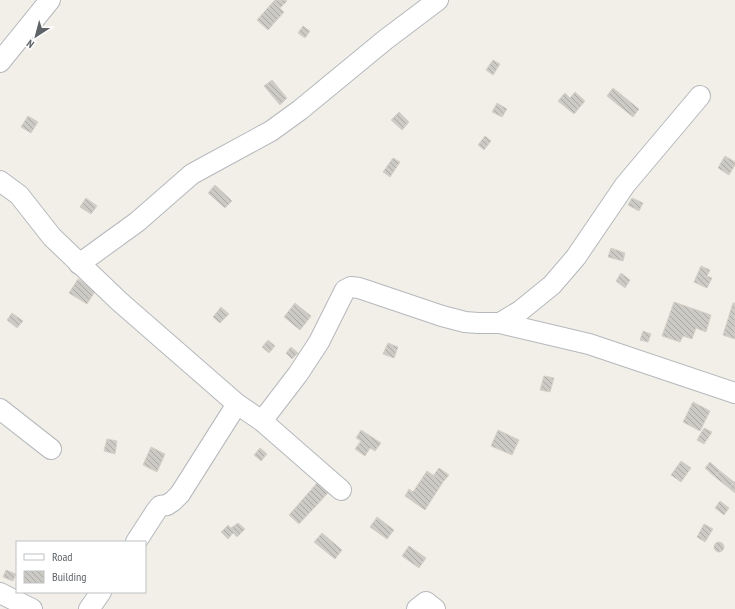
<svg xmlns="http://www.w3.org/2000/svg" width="735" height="609" viewBox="0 0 735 609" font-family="'PT Sans Narrow',sans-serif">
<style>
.building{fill:url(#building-back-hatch);stroke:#d6d1c6}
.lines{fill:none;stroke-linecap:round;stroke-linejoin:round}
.minor-casing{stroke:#b5b8bc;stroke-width:22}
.minor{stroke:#fff;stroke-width:20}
</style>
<defs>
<pattern id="building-back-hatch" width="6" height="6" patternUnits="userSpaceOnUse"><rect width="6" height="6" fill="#cccac5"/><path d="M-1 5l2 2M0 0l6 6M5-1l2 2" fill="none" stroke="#a9a8a4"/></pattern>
</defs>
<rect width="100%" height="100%" fill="#f1efe8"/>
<g class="building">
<polygon points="275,0 286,0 287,1 280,8 273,2"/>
<polygon points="273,2 284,12 268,30 257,20"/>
<polygon points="303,26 310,31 305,38 298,33"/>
<polygon points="493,60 500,64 493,75 486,70"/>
<polygon points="272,80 287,98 280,105 264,86"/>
<polygon points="613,88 639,109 633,117 607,96"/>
<polygon points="575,92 585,101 574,114 558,101 565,93 570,98"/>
<polygon points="497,103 507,109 502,117 492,112"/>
<polygon points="399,112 409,122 402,130 391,120"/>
<polygon points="28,116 38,122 31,133 21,127"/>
<polygon points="485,136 491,141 484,150 478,145"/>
<polygon points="725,156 735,162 735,165 729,175 718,168"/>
<polygon points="393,158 400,162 390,177 383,172"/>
<polygon points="215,185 232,201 225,208 208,193"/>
<polygon points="86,198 97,206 91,214 80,207"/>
<polygon points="632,198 643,203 639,211 628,205"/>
<polygon points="611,248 625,253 623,261 608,257"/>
<polygon points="701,266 710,270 707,276 712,278 707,288 694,282"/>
<polygon points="621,273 630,280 625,288 616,281"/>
<polygon points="78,279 96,290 87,304 69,293"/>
<polygon points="674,302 711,315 706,332 696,328 692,339 683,336 680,342 662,336"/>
<polygon points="295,303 311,316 300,330 284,317"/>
<polygon points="733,303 735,303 735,339 723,335"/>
<polygon points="221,307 229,314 220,323 213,317"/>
<polygon points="12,313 23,321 17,328 7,320"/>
<polygon points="643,331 651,334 648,342 640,340"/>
<polygon points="268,340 275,346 269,353 262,347"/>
<polygon points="388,343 398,347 394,358 383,354"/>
<polygon points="291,347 298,353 292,359 286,353"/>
<polygon points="544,376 554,378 550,392 540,390"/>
<polygon points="693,402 710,411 700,431 683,422"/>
<polygon points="704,428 712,432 704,444 697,440"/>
<polygon points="361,430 381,443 375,451 370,448 365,456 355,449 361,441 356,438"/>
<polygon points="498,430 519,440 512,455 491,446"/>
<polygon points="107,439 117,441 115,454 104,451"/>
<polygon points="151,447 165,454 157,472 143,465"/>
<polygon points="260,448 267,454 261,461 254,455"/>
<polygon points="681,461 691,468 681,482 671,475"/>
<polygon points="710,462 720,471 715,477 705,468"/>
<polygon points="439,468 449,475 443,482 433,476"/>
<polygon points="427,471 443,482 425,510 405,496 409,489 413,492"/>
<polygon points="720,471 734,482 729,488 715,477"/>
<polygon points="735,481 735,493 729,488"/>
<polygon points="317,483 328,493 299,524 289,515"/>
<polygon points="720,501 729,508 724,515 715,508"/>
<polygon points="377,517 394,530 387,539 370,527"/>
<polygon points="238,523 245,529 237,537 233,533 228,539 221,532 228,525 231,528"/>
<polygon points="704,524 713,529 705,542 697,537"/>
<polygon points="322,533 342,550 335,559 314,542"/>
<circle cx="719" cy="547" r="5"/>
<polygon points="409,546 426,558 419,568 402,556"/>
<polygon points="6,570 16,574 13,581 3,577"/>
</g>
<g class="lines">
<defs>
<g id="minor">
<polyline points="0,62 50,0"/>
<polyline points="0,181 19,195 52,237 120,302 237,404 262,421 341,490"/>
<polyline points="79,264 137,222 192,174 271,131 300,110 385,40 438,0"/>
<polyline points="500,323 520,311 552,285 576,257 625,185 700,96"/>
<polyline points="0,409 51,449"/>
<polyline points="262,421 298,374 319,342 345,290 351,287 359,288 442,316 465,322 478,323 500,323 589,344 735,393"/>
<polyline points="136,542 156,511 160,506 167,505 173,501 180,494 237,404"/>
<polyline points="0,593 32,609"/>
<polyline points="89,609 101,592"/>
<polyline points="417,609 426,602 435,609"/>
</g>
</defs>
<use href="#minor" class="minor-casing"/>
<use href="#minor" class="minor"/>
</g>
<rect x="16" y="541" width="130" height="52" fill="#ffffff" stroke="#bfc1c3"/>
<rect x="24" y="554" width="20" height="6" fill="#ffffff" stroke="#bfc1c3"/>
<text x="52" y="561" font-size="12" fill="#5f6368">Road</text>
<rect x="24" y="571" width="20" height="12" fill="url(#building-back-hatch)" stroke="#bfc1c3"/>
<text x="52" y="581" font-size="12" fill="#5f6368">Building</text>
<g transform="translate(36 36) rotate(216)" stroke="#ffffff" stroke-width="3" paint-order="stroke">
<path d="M0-3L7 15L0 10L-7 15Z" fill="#5f6368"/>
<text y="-6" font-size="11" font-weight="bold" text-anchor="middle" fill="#5f6368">N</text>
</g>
</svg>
